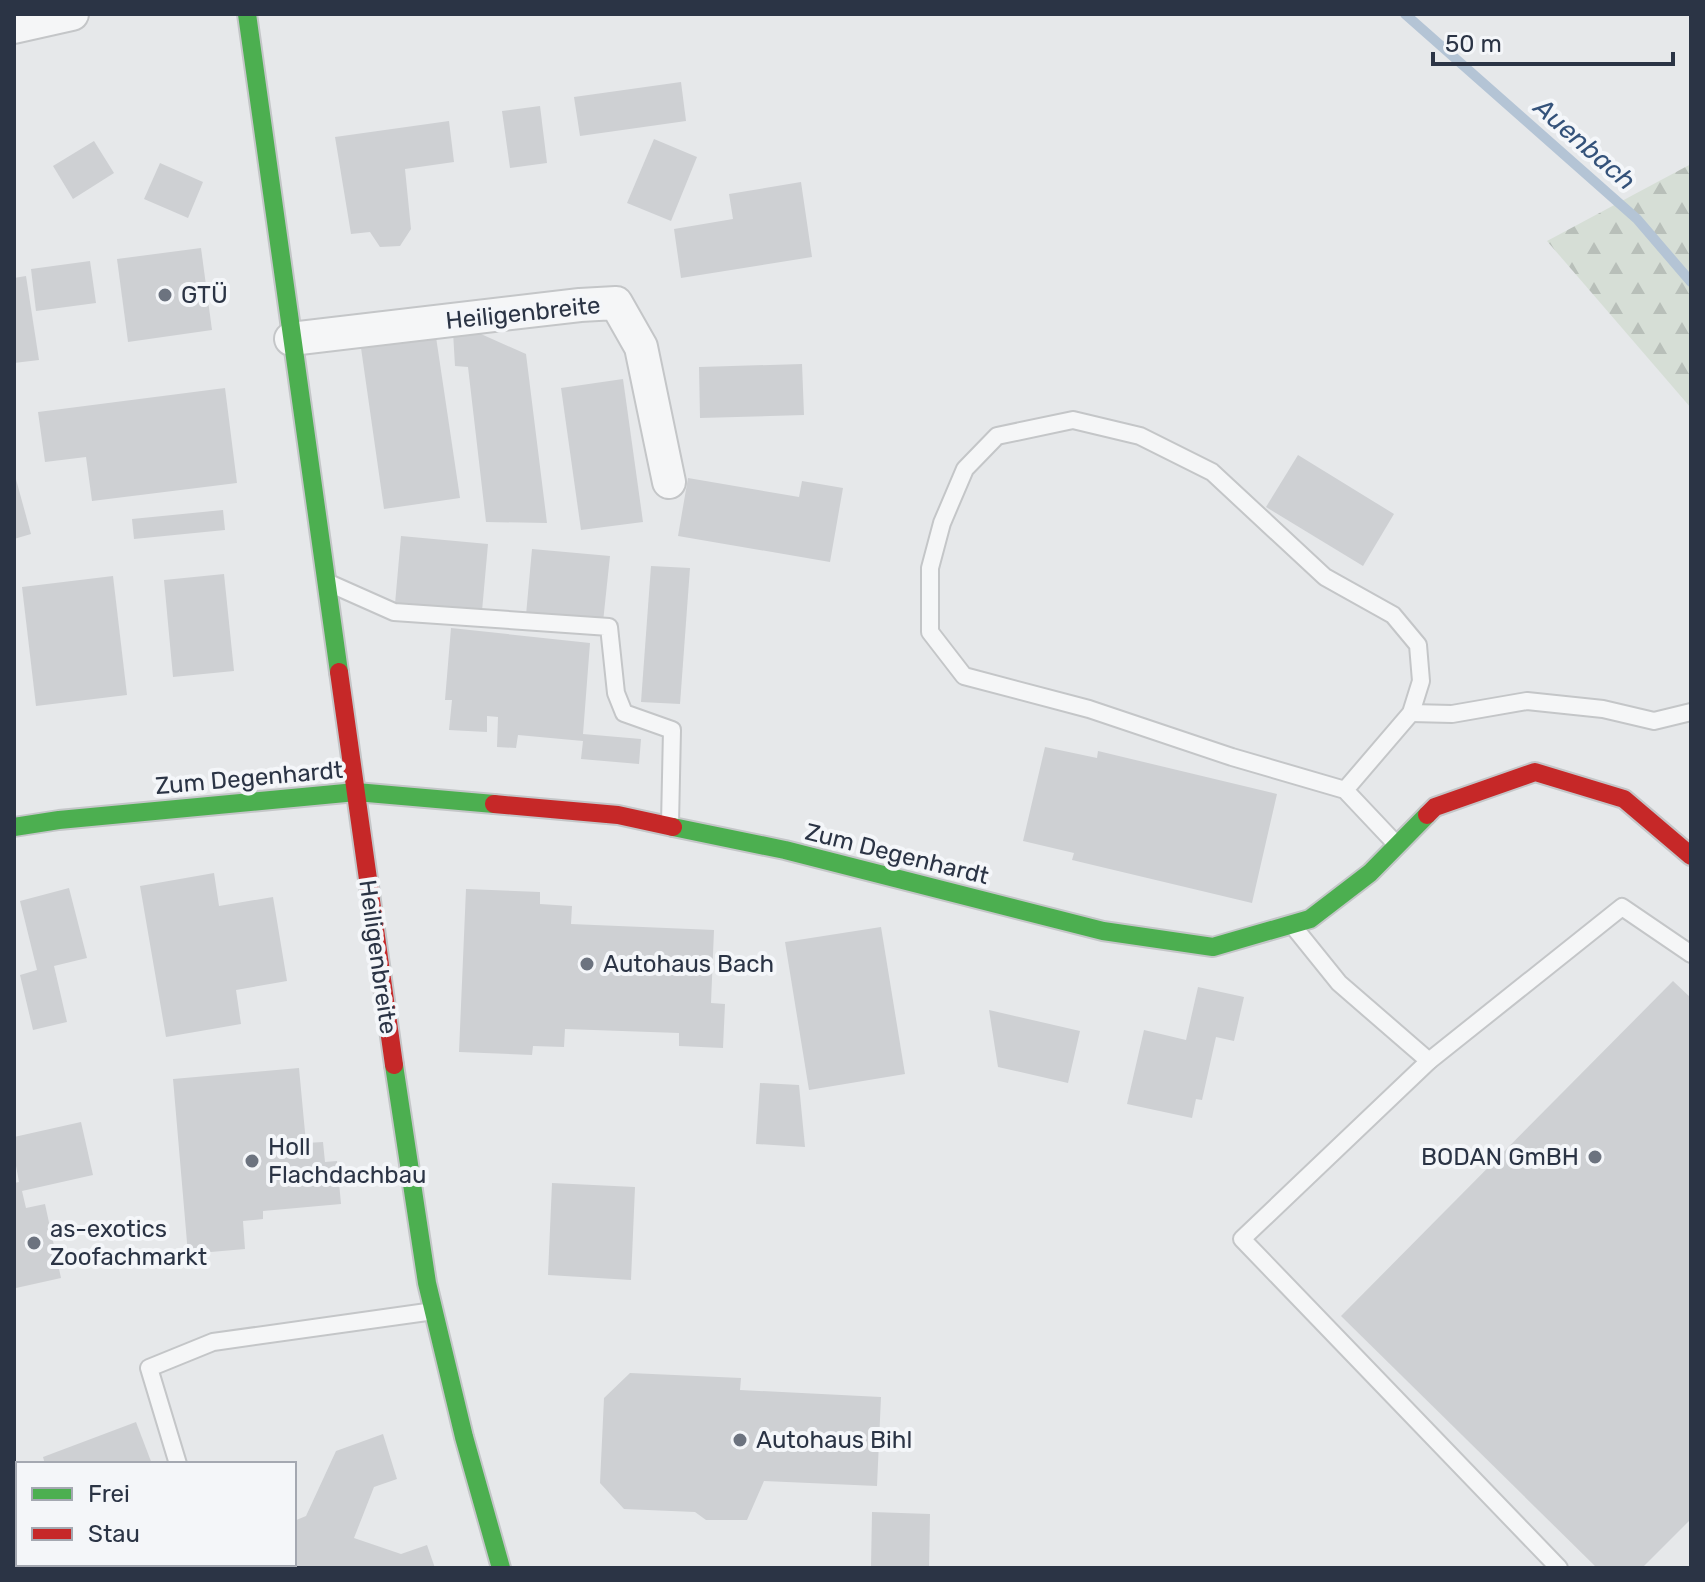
<svg xmlns="http://www.w3.org/2000/svg" width="1705" height="1582" viewBox="0 0 1705 1582" font-family="Rubik,sans-serif">
<style>
.forest{fill:url(#forest-firs)}
.lines{fill:none;stroke-linecap:round;stroke-linejoin:round}
.stream{stroke:#b4c4d5;stroke-width:10}
.building{fill:#ced0d3}
.lane-casing{stroke:#c4c6c8;stroke-width:20}
.street-casing{stroke:#c4c6c8;stroke-width:36}
.fast-casing{stroke:#c4c6c8;stroke-width:22}
.jam-casing{stroke:#c4c6c8;stroke-width:22}
.lane{stroke:#f5f6f7;stroke-width:16}
.street{stroke:#f5f6f7;stroke-width:32}
.fast{stroke:#4caf50;stroke-width:18}
.jam{stroke:#c62828;stroke-width:18}
.poi-dot{fill:#6c737f;stroke:#f4f6f9;stroke-width:3}
.labels{text-anchor:middle;stroke-width:8;stroke-linejoin:round;paint-order:stroke}
.poi-label{font-size:24px;fill:#2b3445;stroke:#f4f6f9;text-anchor:start}
.street-label{font-size:24px;fill:#2b3445;stroke:#f4f6f9}
.water-label{font-size:26px;font-style:italic;fill:#34527a;stroke:#f4f6f9}
</style>
<defs>
<pattern id="forest-firs" width="22" height="20" patternUnits="userSpaceOnUse" patternTransform="scale(2)"><rect width="22" height="20" fill="#d6ded6"/><path d="M5 1l3.5 6h-7zM16 11l3.5 6h-7z" fill="#b8bfb9"/></pattern>
</defs>
<rect width="100%" height="100%" fill="#e6e8ea"/>
<polygon class="forest" points="1691,164 1691,408 1547,241"/>
<g class="lines">
<polyline class="stream" points="1405,14 1637,219 1691,282"/>
</g>
<g class="building">
<polygon points="681,82 686,121 580,136 574,97"/>
<polygon points="540,106 547,163 510,168 502,111"/>
<polygon points="449,121 454,162 405,169 411,229 400,246 380,247 370,232 351,234 335,137"/>
<polygon points="654,139 697,157 671,221 627,203"/>
<polygon points="94,141 114,173 73,199 53,166"/>
<polygon points="160,163 203,182 188,218 144,199"/>
<polygon points="801,182 812,257 681,278 674,229 733,219 729,194"/>
<polygon points="201,248 212,330 128,342 117,259"/>
<polygon points="90,261 96,303 36,311 31,269"/>
<polygon points="26,276 39,360 14,363 14,278"/>
<polygon points="472,330 526,354 547,523 486,522 468,367 455,366 453,332"/>
<polygon points="436,337 460,498 384,509 361,348"/>
<polygon points="802,364 804,415 700,418 699,367"/>
<polygon points="623,379 643,522 581,530 561,388"/>
<polygon points="225,388 237,483 92,501 86,457 45,462 38,412"/>
<polygon points="1298,455 1394,514 1363,566 1266,507"/>
<polygon points="14,472 31,534 14,539"/>
<polygon points="688,478 799,497 802,481 843,488 830,562 678,536"/>
<polygon points="223,510 225,530 134,539 132,519"/>
<polygon points="401,536 488,544 482,611 395,604"/>
<polygon points="532,549 610,556 603,622 526,615"/>
<polygon points="651,566 690,568 680,704 641,702"/>
<polygon points="224,574 234,671 173,677 164,580"/>
<polygon points="113,576 127,695 36,706 22,587"/>
<polygon points="451,628 590,643 583,734 641,739 639,764 581,759 583,741 518,735 516,748 497,747 498,717 487,716 487,732 449,730 452,700 445,700"/>
<polygon points="1045,747 1097,758 1098,751 1277,794 1252,903 1072,860 1074,853 1023,841"/>
<polygon points="214,873 219,906 273,897 287,981 236,990 241,1024 166,1037 140,886"/>
<polygon points="69,888 87,958 54,966 67,1022 33,1030 20,975 37,970 20,901"/>
<polygon points="466,889 540,892 540,904 572,906 571,924 714,930 711,1003 725,1004 723,1048 679,1046 679,1033 565,1029 564,1047 533,1046 532,1055 459,1052"/>
<polygon points="881,927 905,1074 809,1090 785,942"/>
<polygon points="1673,981 1691,998 1691,1519 1642,1568 1597,1568 1341,1316"/>
<polygon points="1198,987 1244,997 1234,1041 1216,1037 1202,1100 1196,1099 1192,1118 1127,1104 1144,1030 1186,1040"/>
<polygon points="989,1010 1080,1031 1068,1083 998,1067"/>
<polygon points="299,1068 306,1143 323,1142 325,1162 337,1161 341,1204 263,1211 263,1219 243,1221 245,1249 188,1254 173,1079"/>
<polygon points="760,1083 799,1085 805,1147 756,1144"/>
<polygon points="81,1122 93,1175 22,1191 26,1208 45,1204 61,1278 16,1288 14,1183 19,1182 14,1155 14,1137"/>
<polygon points="552,1183 635,1187 631,1280 548,1275"/>
<polygon points="630,1373 741,1378 740,1390 881,1397 877,1486 764,1481 747,1520 706,1520 695,1512 624,1509 600,1483 604,1398"/>
<polygon points="136,1422 152,1464 45,1464 43,1457"/>
<polygon points="383,1434 397,1479 374,1487 354,1538 401,1554 427,1545 435,1568 284,1568 282,1564 294,1564 294,1521 306,1516 336,1451"/>
<polygon points="872,1512 930,1514 929,1568 871,1568"/>
<polygon points="18,1527 18,1564 67,1564 69,1568 14,1568 14,1529"/>
<polygon points="85,1564 168,1564 169,1567 86,1568"/>
</g>
<g class="lines">
<defs>
<g id="lane">
<polyline points="331,584 394,612 609,627 616,693 624,713 672,730 670,824"/>
<polyline points="1411,713 1452,714 1527,701 1603,709 1654,721 1691,712"/>
<polyline points="1345,790 1411,713 1421,681 1418,645 1393,615 1325,577 1212,472 1140,436 1073,420 997,436 965,469 942,523 930,568 930,632 964,676 1089,709 1232,757 1345,790 1396,844"/>
<polyline points="1293,926 1339,983 1429,1061"/>
<polyline points="178,1464 149,1368 213,1342 434,1311"/>
<polyline points="193,1568 195,1564"/>
<polyline points="1559,1568 1242,1239 1429,1061 1622,907 1691,954"/>
</g>
<g id="street">
<polyline points="14,27 72,14"/>
<polyline points="291,339 580,305 616,303 641,347 669,482"/>
</g>
<g id="fast">
<polyline points="247,14 339,672"/>
<polyline points="14,827 59,820 356,792 494,804"/>
<polyline points="673,827 785,850 1103,931 1213,947 1310,919 1370,873 1427,815"/>
<polyline points="394,1065 427,1283 464,1437 501,1568"/>
</g>
<g id="jam">
<polyline points="339,672 394,1065"/>
<polyline points="494,804 618,815 673,827"/>
<polyline points="1427,815 1435,807 1535,772 1624,799 1691,856"/>
</g>
</defs>
<use href="#lane" class="lane-casing"/>
<use href="#street" class="street-casing"/>
<use href="#fast" class="fast-casing"/>
<use href="#jam" class="jam-casing"/>
<use href="#lane" class="lane"/>
<use href="#street" class="street"/>
<use href="#fast" class="fast"/>
<use href="#jam" class="jam"/>
</g>
<g class="poi-dot">
<circle cx="165" cy="295" r="8"/>
<circle cx="587" cy="964" r="8"/>
<circle cx="1595" cy="1157" r="8"/>
<circle cx="252" cy="1161" r="8"/>
<circle cx="34" cy="1243" r="8"/>
<circle cx="740" cy="1440" r="8"/>
</g>
<g class="labels">
<g class="poi-label">
<text x="181" y="303">GTÜ</text>
<text x="603" y="972">Autohaus Bach</text>
<text x="268" y="1155">Holl<tspan x="268" dy="28">Flachdachbau</tspan></text>
<text x="1579" y="1165" text-anchor="end">BODAN GmBH</text>
<text x="50" y="1237">as-exotics<tspan x="50" dy="28">Zoofachmarkt</tspan></text>
<text x="756" y="1448">Autohaus Bihl</text>
</g>
<g class="street-label">
<text transform="translate(523 313) rotate(-6)" y="8">Heiligenbreite</text>
<text transform="translate(249 778) rotate(-5)" y="8">Zum Degenhardt</text>
<text transform="translate(897 854) rotate(14)" y="8">Zum Degenhardt</text>
<text transform="translate(378 957) rotate(82)" y="8">Heiligenbreite</text>
</g>
<g class="water-label">
<text transform="translate(1585 144) rotate(41)" y="9">Auenbach</text>
</g>
</g>
<rect width="1705" height="1582" fill="none" stroke="#2b3445" stroke-width="32"/>
<rect x="16" y="1462" width="280" height="104" fill="#f4f6f9" stroke="#a4a8b1" stroke-width="2"/>
<rect x="32" y="1488" width="40" height="12" fill="#4caf50" stroke="#a4a8b1" stroke-width="2"/>
<text x="88" y="1502" font-size="24" fill="#2b3445">Frei</text>
<rect x="32" y="1528" width="40" height="12" fill="#c62828" stroke="#a4a8b1" stroke-width="2"/>
<text x="88" y="1542" font-size="24" fill="#2b3445">Stau</text>
<path d="M1433 52v12h240v-12" fill="none" stroke="#2b3445" stroke-width="4"/>
<text x="1445" y="52" font-size="24" fill="#2b3445" stroke="#f4f6f9" stroke-width="6" paint-order="stroke">50 m</text>
</svg>
